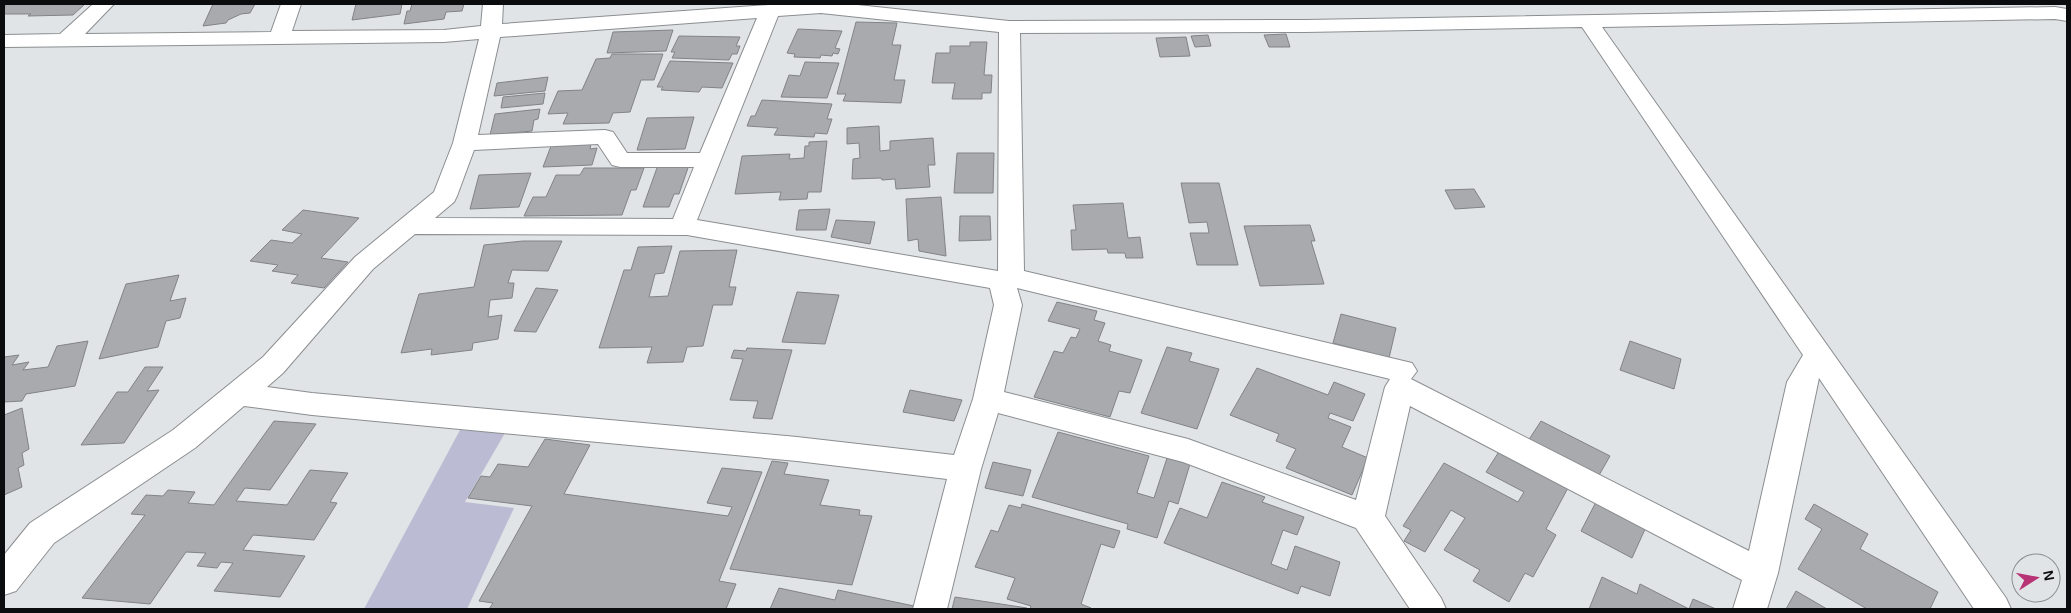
<svg xmlns="http://www.w3.org/2000/svg" width="2071" height="613" viewBox="0 0 2071 613" font-family="Arial,sans-serif">
<style>
.green{fill:#bbbbd3}
.building{fill:#a8aaad;stroke:#818386}
.lines{fill:none;stroke-linecap:round;stroke-linejoin:round}
.minor-casing{stroke:#8b8e90;stroke-width:2}
.minor{fill:#fff;fill-rule:evenodd}
</style>
<rect width="100%" height="100%" fill="#e1e4e6"/>
<polygon class="green" points="460,430 505,433 465,502 514,508 467,609 364,609"/>
<g class="building">
<polygon points="5,4 85,4 73,15 28,16 31,14 4,14"/>
<polygon points="213,4 255,4 250,13 241,14 228,20 226,23 203,26"/>
<polygon points="356,4 402,4 400,14 352,20"/>
<polygon points="412,4 464,4 462,11 446,12 444,19 404,24 407,11 410,11"/>
<polygon points="856,22 897,23 892,45 901,45 894,80 905,80 901,103 843,101 846,94 837,94"/>
<polygon points="798,29 842,31 835,48 840,49 838,54 833,53 832,56 821,55 820,58 794,57 795,54 787,53"/>
<polygon points="673,30 666,51 607,53 613,32"/>
<polygon points="1286,34 1290,47 1269,47 1264,35"/>
<polygon points="1208,35 1211,46 1195,47 1191,36"/>
<polygon points="679,36 740,37 736,46 740,46 737,54 732,54 729,60 672,58 675,52 671,52"/>
<polygon points="1186,37 1190,56 1160,57 1156,38"/>
<polygon points="970,42 987,42 984,75 992,75 991,93 982,93 982,99 952,99 955,83 932,83 936,53 950,53 950,46 970,46"/>
<polygon points="612,54 663,54 654,80 641,80 630,112 613,113 609,123 563,124 568,113 548,114 558,91 582,90 596,59 610,58"/>
<polygon points="670,61 733,63 722,88 702,87 699,92 661,90 663,87 657,87"/>
<polygon points="805,62 839,63 827,98 781,97 789,75 800,76"/>
<polygon points="548,77 545,91 494,96 497,83"/>
<polygon points="545,93 543,104 501,108 503,97"/>
<polygon points="762,100 832,104 827,119 832,119 827,134 815,133 814,137 774,135 778,128 747,126 751,116 755,116"/>
<polygon points="540,109 538,119 534,120 532,131 490,135 495,114"/>
<polygon points="694,117 685,149 637,150 647,118"/>
<polygon points="879,126 880,151 890,150 890,141 933,138 935,165 928,165 930,187 896,189 895,179 882,180 881,178 852,179 853,159 860,158 859,143 847,144 847,128"/>
<polygon points="827,141 821,192 808,192 807,199 779,200 781,192 735,194 742,156 790,154 789,159 804,158 805,146 809,146 809,142"/>
<polygon points="591,144 590,149 597,148 592,165 543,167 551,146"/>
<polygon points="957,153 994,153 993,193 954,193"/>
<polygon points="658,165 689,165 679,194 674,194 669,207 643,207"/>
<polygon points="584,168 644,168 636,190 631,190 622,215 524,216 533,197 546,197 556,175 580,175"/>
<polygon points="531,173 519,207 470,209 479,175"/>
<polygon points="1181,183 1219,183 1238,265 1197,265 1190,233 1209,233 1207,222 1189,223"/>
<polygon points="1474,189 1485,207 1455,209 1445,190"/>
<polygon points="941,197 946,256 919,251 918,239 908,241 906,199"/>
<polygon points="1123,203 1128,238 1140,237 1143,258 1126,258 1125,253 1108,253 1107,249 1072,250 1071,230 1076,230 1073,205"/>
<polygon points="830,209 826,230 796,230 799,210"/>
<polygon points="303,210 359,218 321,258 348,262 324,288 291,283 298,275 272,271 278,265 250,261 271,240 292,243 302,234 282,230"/>
<polygon points="960,216 990,216 991,240 959,241"/>
<polygon points="836,220 875,222 870,244 831,237"/>
<polygon points="1310,225 1315,241 1311,241 1324,284 1260,286 1244,226"/>
<polygon points="523,241 562,241 548,271 512,270 508,283 514,283 512,298 490,300 488,317 502,315 498,339 473,343 472,350 431,355 432,349 401,353 419,294 474,287 484,245"/>
<polygon points="672,246 664,273 655,274 649,297 668,296 680,251 737,250 729,287 736,287 732,305 713,305 703,346 687,347 683,362 647,363 652,347 599,348 624,270 631,270 638,247"/>
<polygon points="179,275 170,301 186,298 180,318 166,321 158,347 99,359 126,284"/>
<polygon points="536,288 558,290 536,332 514,331"/>
<polygon points="797,292 839,295 825,344 782,342"/>
<polygon points="1057,302 1097,311 1094,320 1105,323 1098,341 1111,345 1109,351 1142,360 1130,393 1119,391 1110,417 1034,397 1054,351 1063,353 1071,337 1076,338 1080,329 1048,321"/>
<polygon points="1341,314 1396,328 1389,358 1333,343"/>
<polygon points="88,341 75,386 26,394 22,401 4,402 4,357 19,355 12,365 29,362 23,370 48,367 57,346"/>
<polygon points="1630,341 1681,359 1674,389 1620,370"/>
<polygon points="1167,347 1192,353 1189,361 1219,369 1197,429 1141,413"/>
<polygon points="747,348 792,350 772,419 753,418 758,401 730,400 743,359 731,358 734,350 746,351"/>
<polygon points="145,367 163,367 147,391 159,390 124,443 81,445 117,392 128,392"/>
<polygon points="1257,368 1328,395 1334,382 1365,394 1353,421 1330,413 1328,418 1351,427 1342,447 1368,458 1352,495 1286,468 1296,449 1276,441 1279,434 1230,415"/>
<polygon points="910,390 962,400 954,421 903,412"/>
<polygon points="22,408 29,449 22,453 24,465 18,468 22,487 4,495 4,415"/>
<polygon points="274,421 316,424 270,490 245,488 236,501 287,505 310,470 348,473 330,502 337,503 314,540 253,535 243,550 305,556 280,597 214,591 233,563 221,562 217,568 197,566 206,553 186,552 150,604 82,598 145,515 131,514 146,495 163,496 168,490 195,492 188,503 214,505"/>
<polygon points="1541,421 1610,456 1598,477 1528,441"/>
<polygon points="1058,432 1149,456 1137,493 1154,498 1167,458 1190,464 1178,504 1169,501 1157,538 1127,529 1128,524 1032,497"/>
<polygon points="545,439 590,445 564,494 728,516 732,507 707,503 722,468 762,472 719,581 736,584 726,609 489,609 493,603 479,601 532,506 468,498 481,476 490,477 498,464 528,467"/>
<polygon points="1500,450 1569,486 1546,529 1556,535 1533,577 1525,573 1509,602 1473,581 1480,570 1444,550 1465,518 1451,510 1425,552 1404,541 1411,530 1403,526 1444,463 1518,502 1524,492 1486,472"/>
<polygon points="772,461 788,463 784,474 829,480 820,505 860,510 859,515 872,516 852,585 730,569"/>
<polygon points="993,462 1031,470 1023,496 985,488"/>
<polygon points="1222,482 1265,497 1262,502 1304,517 1297,535 1283,530 1271,564 1287,570 1295,546 1340,562 1330,596 1301,586 1298,594 1164,543 1180,508 1207,518"/>
<polygon points="1596,502 1646,527 1632,558 1581,531"/>
<polygon points="1022,504 1120,531 1114,548 1101,544 1081,604 1091,608 1091,609 1030,609 1031,606 1007,599 1015,578 975,567 991,530 998,532 1009,505 1021,508"/>
<polygon points="1814,504 1868,534 1860,549 1938,592 1930,609 1867,609 1798,569 1822,529 1805,519"/>
<polygon points="1602,577 1637,594 1640,584 1689,609 1693,599 1716,609 1589,609"/>
<polygon points="779,588 835,600 838,590 914,606 913,609 770,609"/>
<polygon points="1796,591 1827,609 1786,609"/>
<polygon points="955,597 1027,608 1026,609 952,609"/>
</g>
<g class="lines">
<defs>
<path id="minor" d="M 93,4 L 114,4 L 85,34 L 271,32 L 281,4 L 301,4 L 292,31 L 444,30 L 481,26 L 483,4 L 503,4 L 502,24 L 782,4 L 848,4 L 1009,21 L 1305,20 L 2055,7 L 2067,9 L 2067,21 L 2055,19 L 1602,27 L 2006,598 L 2011,609 L 1974,609 L 1819,378 L 1778,573 L 1767,609 L 1733,609 L 1742,580 L 1410,406 L 1385,516 L 1441,598 L 1446,609 L 1410,609 L 1356,528 L 1183,462 L 998,413 L 981,469 L 947,609 L 913,609 L 947,479 L 797,461 L 312,415 L 244,406 L 195,448 L 54,543 L 16,591 L 4,595 L 4,555 L 30,523 L 173,430 L 263,357 L 355,257 L 434,192 L 453,143 L 479,39 L 444,42 L 4,47 L 4,35 L 60,34 ZM 821,13 L 999,32 L 998,271 L 697,220 L 778,16 ZM 757,18 L 700,153 L 627,153 L 613,132 L 605,130 L 478,135 L 500,37 ZM 1582,27 L 1803,355 L 1787,382 L 1749,551 L 1411,379 L 1417,371 L 1412,363 L 1024,271 L 1020,33 L 1305,32 ZM 598,144 L 612,165 L 620,167 L 694,167 L 673,219 L 435,218 L 454,202 L 457,196 L 474,150 ZM 415,234 L 687,235 L 990,288 L 994,305 L 973,399 L 954,455 L 797,437 L 312,393 L 267,387 L 283,373 L 373,269 ZM 1017,288 L 1390,379 L 1385,387 L 1356,500 L 1188,439 L 1004,392 L 1022,305 Z"/>
</defs>
<use href="#minor" class="minor-casing"/>
<use href="#minor" class="minor"/>
</g>
<rect width="2071" height="613" fill="none" stroke="#0b0c0d" stroke-width="10"/>
<g transform="translate(2036 578) rotate(79)"><circle r="24" fill="#e1e4e6" stroke="#8b8e8f"/>
<path d="M0-4L9 19L0 12L-9 19Z" fill="#b83276"/>
<text y="-8" font-size="14" font-weight="bold" text-anchor="middle" fill="#0b0c0d">N</text>
</g>
</svg>
